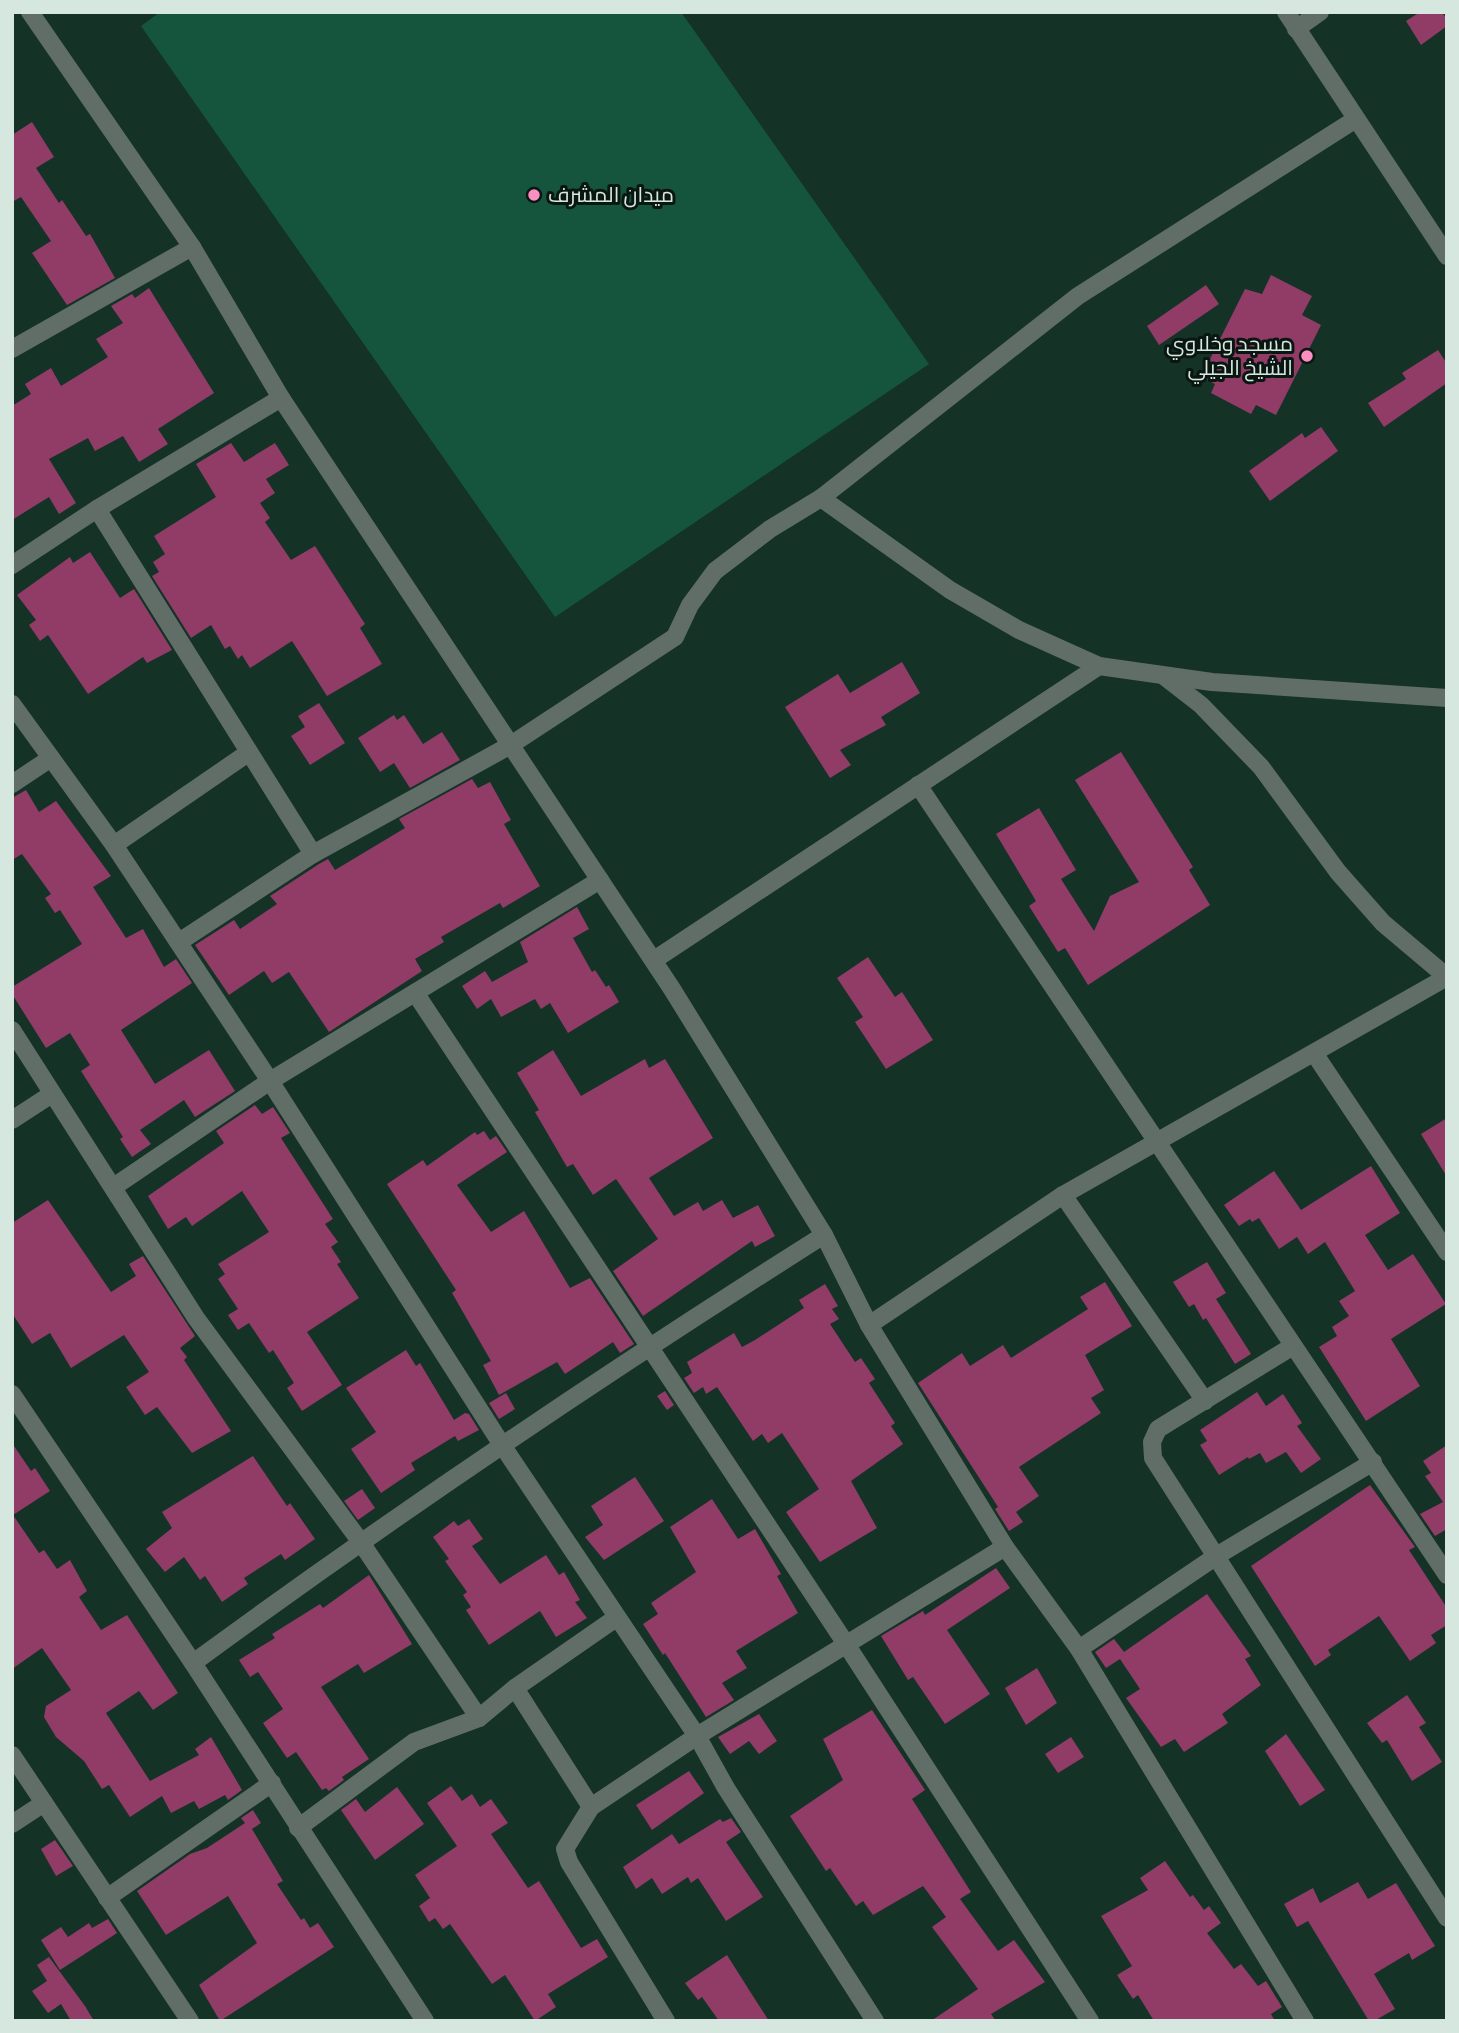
<svg xmlns="http://www.w3.org/2000/svg" width="1459" height="2033" viewBox="0 0 1459 2033" font-family="'Source Sans 3',Cairo,sans-serif">
<style>
.green{fill:#15553e}
.building{fill:#903c66}
.lines{fill:none;stroke-linecap:round;stroke-linejoin:round}
.minor{stroke:#616e68;stroke-width:18}
.tertiary{stroke:#616e68;stroke-width:18}
.poi-dot{fill:#fc8fc1;stroke:#0a1611;stroke-width:2.5}
.labels{text-anchor:middle;stroke-width:6;stroke-linejoin:round;paint-order:stroke}
.poi-label{font-size:21px;fill:#d6e7df;stroke:#0a1611;text-anchor:start}
</style>
<rect width="100%" height="100%" fill="#143226"/>
<polygon class="green" points="160,12 681,12 929,364 555,617 141,26"/>
<g class="building">
<polygon points="1420,12 1442,12 1447,20 1447,26 1421,45 1406,21"/>
<polygon points="32,122 54,157 36,168 59,203 62,200 86,236 90,234 115,278 67,305 32,253 51,241 21,197 12,202 12,135"/>
<polygon points="1271,275 1312,296 1302,315 1321,325 1276,415 1256,405 1251,414 1211,393 1215,384 1201,377 1245,289 1262,294"/>
<polygon points="1206,285 1219,304 1159,345 1147,326"/>
<polygon points="149,288 214,393 158,429 168,444 139,462 123,436 95,451 88,438 49,459 76,503 59,514 49,497 12,520 12,406 31,394 25,384 51,368 61,386 108,357 96,339 123,323 111,306 132,294 135,298"/>
<polygon points="1438,350 1447,364 1447,383 1384,427 1368,403 1406,379 1402,373"/>
<polygon points="1321,427 1338,451 1270,501 1249,471 1302,433 1305,438"/>
<polygon points="231,443 244,462 275,443 289,465 266,479 275,493 260,503 270,518 265,522 291,560 315,546 365,624 360,628 382,664 327,696 292,641 250,668 242,655 238,659 230,646 225,649 211,625 191,638 152,576 159,572 153,562 165,554 154,536 216,497 196,464"/>
<polygon points="90,552 120,598 134,589 172,650 147,663 143,657 88,694 48,635 40,641 29,625 36,620 17,595 70,557 73,563"/>
<polygon points="902,662 920,693 881,717 886,725 840,750 851,765 830,778 785,707 838,674 850,693"/>
<polygon points="319,703 345,743 310,765 291,736 305,727 298,716"/>
<polygon points="394,715 397,720 404,715 423,744 442,732 460,760 410,788 394,763 380,772 358,738"/>
<polygon points="1121,752 1193,867 1189,870 1210,905 1088,985 1065,948 1058,952 1029,906 1036,901 996,834 1039,808 1076,870 1061,879 1094,931 1110,896 1139,882 1075,780"/>
<polygon points="472,779 478,788 490,782 511,820 504,824 540,886 503,908 500,903 441,937 444,942 415,959 422,971 329,1032 289,972 272,983 264,971 229,995 195,945 234,920 240,929 277,904 270,896 319,864 328,859 335,870 405,828 399,819"/>
<polygon points="26,790 39,812 56,801 111,876 93,887 126,938 143,929 164,967 176,959 192,983 121,1030 155,1084 209,1050 235,1091 195,1117 184,1100 140,1130 151,1144 132,1157 120,1139 123,1137 81,1071 90,1065 70,1033 46,1048 12,994 12,987 82,944 60,910 55,913 45,898 51,894 22,854 12,860 12,798"/>
<polygon points="577,907 589,929 573,938 592,972 595,970 606,987 609,985 619,1002 568,1033 550,1003 541,1009 535,999 501,1017 491,999 477,1009 462,986 485,971 492,982 528,962 520,942"/>
<polygon points="868,957 895,997 902,992 933,1040 886,1069 855,1022 863,1017 837,978"/>
<polygon points="553,1050 581,1096 645,1059 649,1068 665,1059 713,1138 649,1178 674,1216 698,1202 703,1211 722,1200 733,1218 758,1205 775,1236 755,1247 752,1241 643,1316 613,1271 658,1239 616,1179 593,1195 573,1164 567,1167 535,1112 539,1110 517,1073"/>
<polygon points="255,1105 262,1114 273,1107 290,1133 281,1138 333,1219 325,1224 338,1242 331,1247 341,1262 337,1264 359,1298 307,1332 342,1385 302,1411 287,1388 294,1383 273,1350 269,1353 249,1323 238,1330 228,1315 238,1309 218,1279 225,1274 218,1264 269,1232 242,1191 192,1226 186,1217 168,1229 148,1196 224,1143 216,1131"/>
<polygon points="1447,1118 1447,1177 1421,1134"/>
<polygon points="484,1131 490,1140 496,1136 507,1152 457,1185 491,1232 524,1211 570,1288 590,1278 634,1344 620,1353 613,1342 565,1374 557,1362 499,1395 483,1365 491,1361 452,1293 456,1290 387,1184 423,1160 427,1166 475,1132 477,1135"/>
<polygon points="1371,1166 1400,1213 1365,1235 1388,1270 1413,1254 1446,1304 1391,1339 1420,1386 1366,1421 1319,1347 1337,1336 1332,1327 1349,1316 1339,1301 1355,1291 1325,1242 1308,1254 1297,1237 1279,1249 1259,1218 1252,1222 1250,1219 1239,1226 1224,1205 1274,1171 1301,1210"/>
<polygon points="48,1200 111,1292 136,1276 129,1264 143,1256 195,1336 180,1348 187,1357 184,1360 231,1431 192,1453 157,1407 145,1415 126,1387 149,1372 124,1335 71,1368 50,1333 32,1344 12,1313 12,1223"/>
<polygon points="1207,1262 1226,1293 1216,1299 1251,1354 1235,1364 1206,1318 1203,1320 1194,1304 1189,1307 1173,1282"/>
<polygon points="1105,1282 1132,1326 1085,1355 1104,1390 1091,1398 1101,1413 1019,1467 1039,1496 1016,1512 1023,1522 1009,1531 995,1509 998,1507 918,1383 962,1353 970,1366 1003,1345 1011,1358 1088,1309 1080,1297"/>
<polygon points="825,1284 838,1306 832,1309 839,1319 830,1324 855,1362 861,1358 875,1379 869,1383 895,1423 891,1426 903,1444 851,1481 877,1528 820,1562 786,1512 819,1489 782,1433 768,1443 762,1434 753,1441 717,1387 706,1394 703,1387 694,1393 684,1378 692,1373 687,1362 734,1333 742,1347 755,1340 804,1308 799,1300"/>
<polygon points="406,1350 416,1366 420,1363 454,1420 465,1413 469,1414 479,1430 458,1441 455,1436 411,1463 415,1470 381,1493 351,1449 376,1432 346,1388"/>
<polygon points="665,1391 674,1405 667,1410 657,1396"/>
<polygon points="1257,1392 1266,1406 1283,1394 1302,1423 1297,1426 1321,1459 1301,1473 1286,1452 1266,1463 1260,1453 1249,1459 1248,1457 1219,1475 1200,1445 1207,1441 1200,1430"/>
<polygon points="506,1393 515,1409 499,1419 489,1403"/>
<polygon points="12,1443 31,1471 35,1468 50,1491 13,1515 39,1553 44,1550 57,1569 70,1560 87,1591 79,1597 101,1630 127,1615 178,1693 153,1710 139,1691 106,1713 150,1781 199,1755 195,1749 211,1737 242,1790 228,1800 225,1795 199,1809 194,1801 171,1813 162,1796 130,1817 109,1785 102,1789 84,1761 56,1737 44,1717 46,1706 71,1690 42,1648 12,1669"/>
<polygon points="1447,1445 1447,1529 1435,1536 1420,1514 1443,1502 1425,1476 1431,1473 1423,1461"/>
<polygon points="253,1456 287,1506 290,1503 315,1539 285,1560 281,1554 244,1578 248,1584 222,1602 205,1576 200,1580 184,1557 165,1572 146,1549 172,1528 162,1512"/>
<polygon points="635,1477 664,1521 604,1560 585,1537 603,1525 591,1506"/>
<polygon points="1370,1485 1415,1547 1409,1550 1447,1608 1447,1625 1431,1635 1436,1643 1410,1661 1379,1616 1328,1650 1331,1655 1315,1666 1251,1566"/>
<polygon points="362,1489 375,1508 358,1520 344,1501"/>
<polygon points="712,1499 738,1539 755,1529 781,1574 777,1576 798,1613 736,1651 747,1668 722,1683 734,1700 706,1717 665,1653 663,1655 643,1624 658,1614 651,1603 696,1572 670,1527"/>
<polygon points="469,1519 483,1539 472,1546 500,1584 546,1555 559,1575 564,1572 580,1600 575,1602 587,1618 556,1637 540,1611 489,1645 466,1610 471,1607 463,1595 467,1592 445,1561 449,1559 433,1537 454,1521 458,1526"/>
<polygon points="996,1568 1010,1588 947,1630 990,1694 945,1724 913,1677 908,1680 881,1636 923,1611 925,1615"/>
<polygon points="369,1575 412,1644 364,1673 358,1664 321,1687 369,1759 342,1777 344,1780 329,1791 326,1788 322,1790 296,1752 287,1758 263,1723 283,1709 258,1672 250,1677 239,1660 275,1638 272,1634 320,1604 323,1608"/>
<polygon points="1207,1594 1251,1656 1245,1659 1261,1685 1222,1714 1228,1723 1184,1752 1175,1739 1161,1747 1126,1698 1140,1689 1120,1659 1106,1668 1095,1652 1114,1639 1124,1652"/>
<polygon points="1037,1668 1057,1703 1026,1725 1005,1688"/>
<polygon points="1407,1695 1426,1723 1419,1727 1442,1762 1412,1781 1387,1740 1382,1743 1367,1723"/>
<polygon points="872,1710 925,1790 912,1799 971,1892 960,1899 998,1951 1014,1940 1045,1982 991,2014 996,2021 931,2021 978,1989 932,1927 946,1917 923,1886 873,1915 863,1901 856,1906 830,1868 826,1871 790,1816 843,1780 823,1739"/>
<polygon points="759,1714 777,1741 759,1754 749,1741 730,1754 718,1737"/>
<polygon points="1286,1734 1325,1790 1300,1806 1265,1751"/>
<polygon points="1071,1737 1084,1757 1058,1773 1045,1754"/>
<polygon points="689,1771 704,1793 652,1830 636,1805"/>
<polygon points="451,1786 462,1801 472,1794 480,1807 491,1799 508,1823 491,1834 528,1888 539,1881 581,1948 597,1939 608,1957 548,1994 556,2007 535,2021 505,1975 492,1984 450,1924 443,1929 435,1918 429,1922 419,1906 430,1898 415,1875 457,1846 427,1803"/>
<polygon points="397,1787 424,1824 375,1860 341,1810 356,1799 365,1812"/>
<polygon points="253,1810 261,1823 252,1829 283,1881 277,1884 301,1920 304,1918 310,1928 318,1923 334,1947 220,2021 199,1985 257,1943 228,1896 166,1935 137,1891 190,1854 207,1848 245,1823 241,1818"/>
<polygon points="731,1818 741,1832 726,1842 763,1897 726,1921 698,1878 691,1883 688,1877 662,1894 652,1878 636,1889 623,1867 672,1834 679,1844 720,1819 723,1822"/>
<polygon points="55,1840 73,1866 56,1876 41,1849"/>
<polygon points="1165,1861 1190,1897 1193,1895 1204,1910 1209,1906 1221,1923 1207,1933 1234,1969 1241,1964 1258,1986 1266,1981 1282,2007 1271,2014 1275,2021 1154,2021 1138,1995 1133,1999 1117,1975 1132,1966 1101,1916 1148,1890 1140,1878"/>
<polygon points="1358,1882 1368,1899 1396,1883 1435,1946 1412,1960 1409,1953 1374,1974 1395,2009 1374,2021 1369,2021 1308,1921 1297,1927 1284,1904 1313,1888 1320,1903"/>
<polygon points="108,1919 117,1933 60,1970 41,1940 61,1927 68,1937 89,1923 92,1928"/>
<polygon points="727,1955 751,1993 769,2021 719,2021 702,1997 698,2000 685,1983"/>
<polygon points="49,1957 85,2006 94,2021 71,2021 61,2004 48,2013 32,1991 47,1981 37,1965"/>
</g>
<g class="lines">
<g class="minor">
<polyline points="30,12 192,247 281,398 672,989 824,1235 869,1325 1005,1547 1079,1649 1305,2021"/>
<polyline points="1296,29 1320,12"/>
<polyline points="12,349 192,247"/>
<polyline points="821,498 950,590 1019,630 1099,666 1212,682 1447,698"/>
<polyline points="97,509 313,854"/>
<polyline points="12,565 97,509 281,398"/>
<polyline points="1165,677 1201,705 1261,767 1338,872 1383,923 1447,977"/>
<polyline points="12,704 114,845 270,1081 502,1445 697,1736 726,1788 875,2021"/>
<polyline points="12,784 51,758"/>
<polyline points="918,785 1447,1575"/>
<polyline points="114,845 248,753"/>
<polyline points="179,942 313,854 509,746 675,637 690,605 715,571 770,529 821,498 1078,296 1356,119"/>
<polyline points="654,960 1099,666"/>
<polyline points="416,994 846,1644 1090,2021"/>
<polyline points="12,1030 196,1318 360,1541 479,1718"/>
<polyline points="1314,1053 1447,1252"/>
<polyline points="12,1120 52,1094"/>
<polyline points="115,1186 270,1081 600,880"/>
<polyline points="1063,1195 1205,1401"/>
<polyline points="869,1325 1063,1195 1447,977"/>
<polyline points="1293,1346 1158,1429 1152,1442 1153,1458 1447,1918"/>
<polyline points="12,1394 193,1663 425,2021"/>
<polyline points="1079,1649 1218,1555 1373,1462"/>
<path d="M 193,1663 C 399,1512 609,1371 824,1235"/>
<polyline points="515,1688 591,1807"/>
<polyline points="12,1755 190,2021"/>
<polyline points="12,1824 44,1803"/>
<polyline points="298,1828 414,1742 479,1718 515,1688 616,1618"/>
<polyline points="107,1898 272,1783"/>
<polyline points="666,2021 569,1862 565,1849 591,1807 697,1736 1005,1547"/>
</g>
<polyline class="tertiary" points="1286,12 1447,256"/>
</g>
<g class="poi-dot">
<circle cx="534" cy="195" r="7"/>
<circle cx="1307" cy="356" r="7"/>
</g>
<g class="labels">
<g class="poi-label">
<text x="548" y="202">ميدان المشرف</text>
<text x="1293" y="351" text-anchor="end">مسجد وخلاوي<tspan x="1293" dy="24">الشيخ الجيلي</tspan></text>
</g>
</g>
<rect width="1459" height="2033" fill="none" stroke="#d6e7df" stroke-width="28"/>
</svg>
